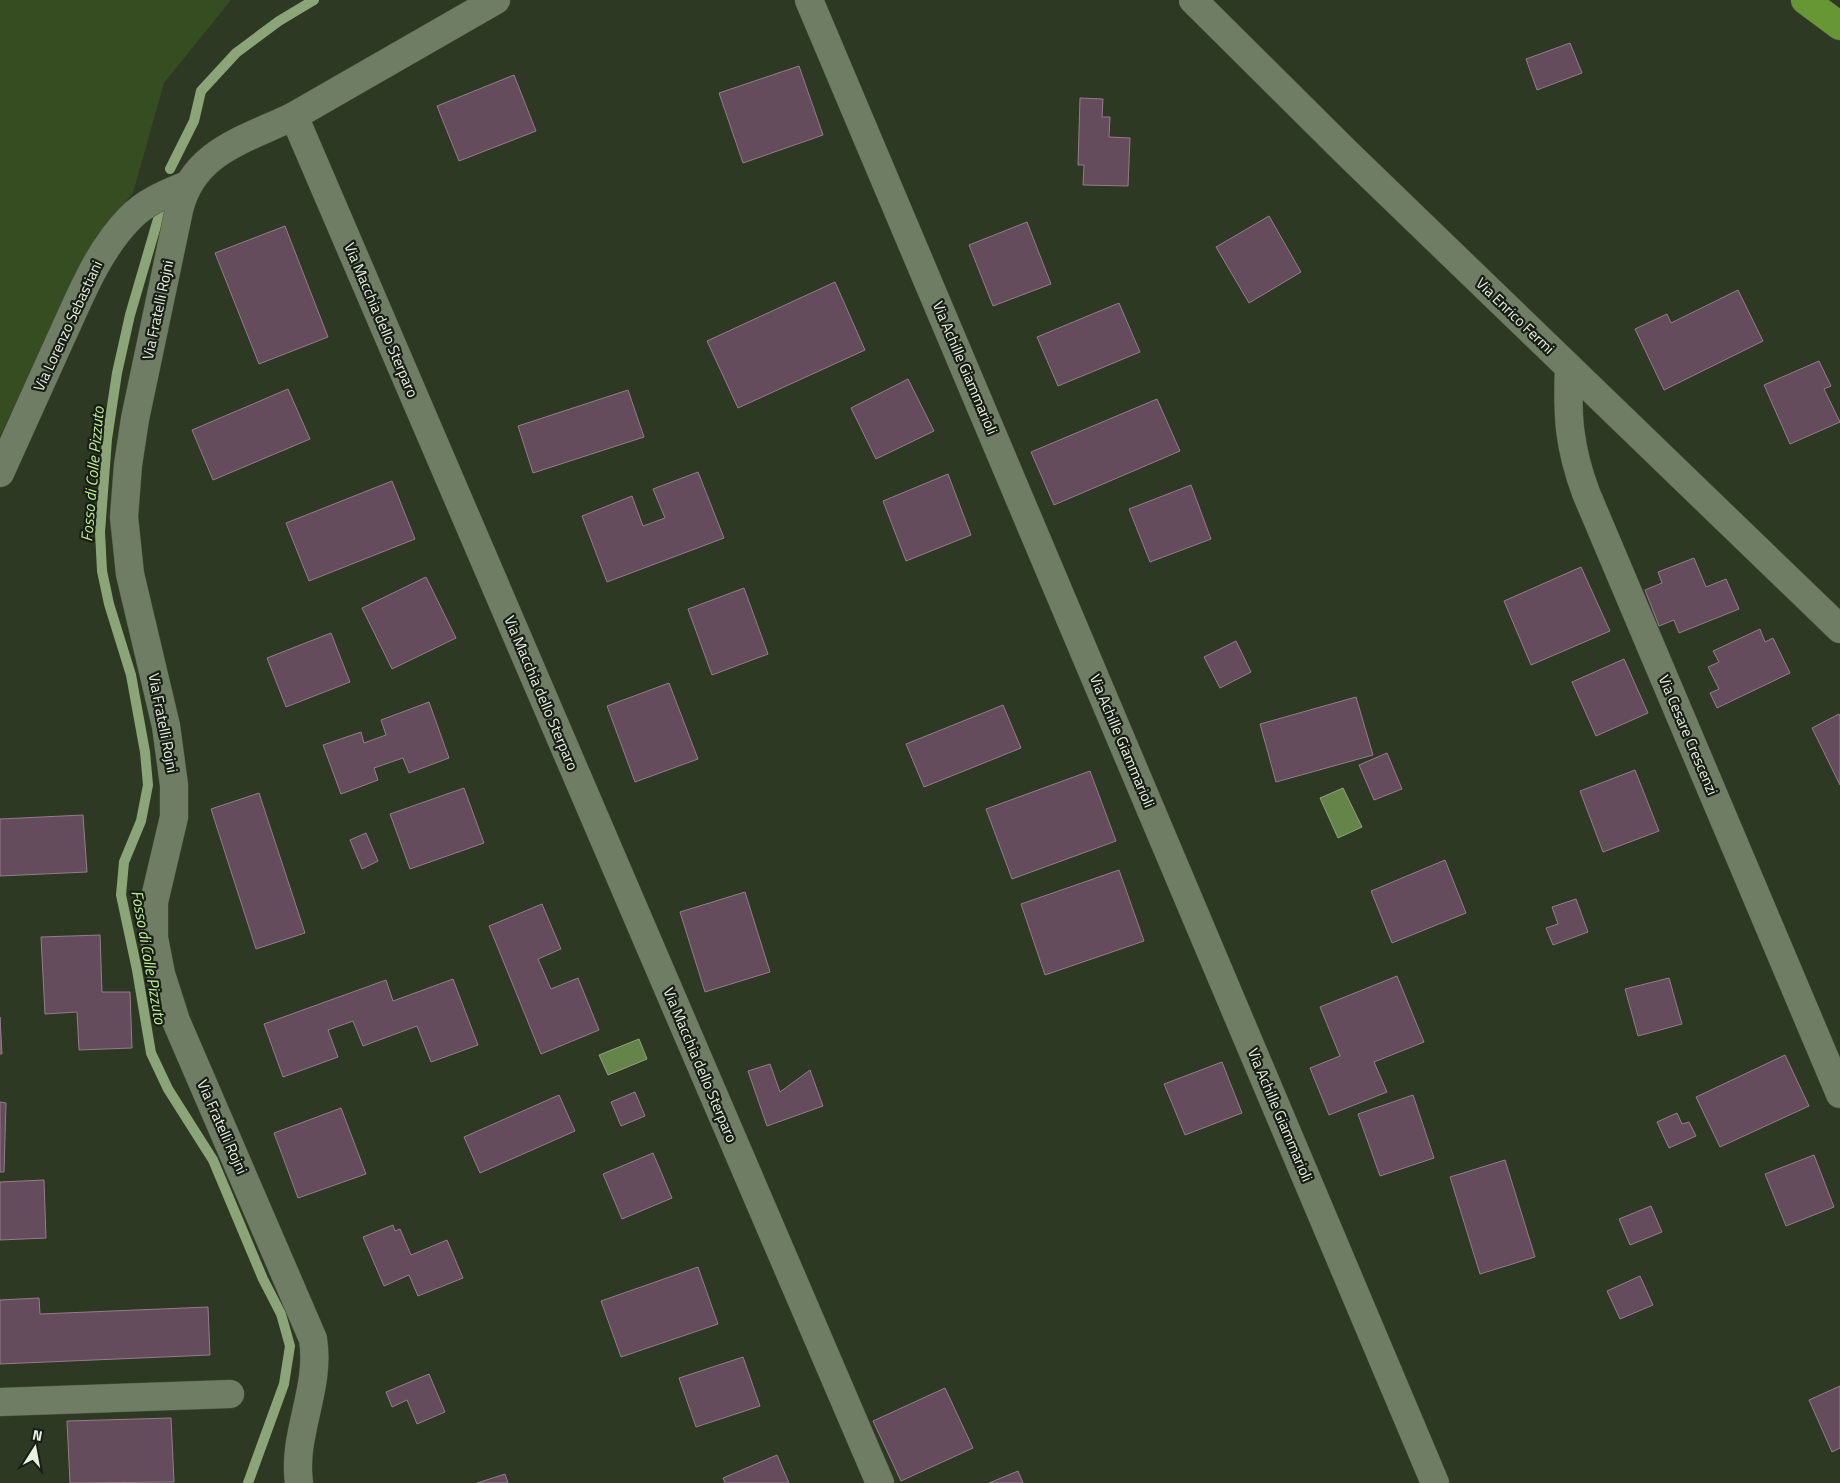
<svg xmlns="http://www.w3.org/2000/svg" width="1840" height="1483" viewBox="0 0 1840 1483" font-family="'Titillium Web',sans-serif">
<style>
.green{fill:#364c21}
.water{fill:#648449;stroke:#8ca578}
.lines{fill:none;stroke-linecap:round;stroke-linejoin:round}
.stream{stroke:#8ca578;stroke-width:10}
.building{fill:#654c5c;stroke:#967b8c}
.minor-casing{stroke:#4c5743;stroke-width:29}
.highway-casing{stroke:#4c5743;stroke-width:29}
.minor{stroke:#6f7d64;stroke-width:28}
.highway{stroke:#679734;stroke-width:28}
.labels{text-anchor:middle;stroke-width:4.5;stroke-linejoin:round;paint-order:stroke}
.street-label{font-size:15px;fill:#eaf2e4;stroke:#181e14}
.water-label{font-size:16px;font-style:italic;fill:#beed97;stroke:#181e14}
</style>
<rect width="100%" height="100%" fill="#2d3922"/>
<polygon class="green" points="0,0 231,0 164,83 133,193 98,234 0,436"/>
<g class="water">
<polygon points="1343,788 1362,827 1338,838 1320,798"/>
<polygon points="639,1039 647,1059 608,1075 599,1055"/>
</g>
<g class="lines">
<g class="stream">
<polyline points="170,169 194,121 201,91 236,53 279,21 314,0"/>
<polyline points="163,202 130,315 117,373 107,439 100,532 102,571 109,604 131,675 145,752 148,785 141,821 124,862 121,895 137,970 151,1053 168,1089 213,1160 263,1279 281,1314 290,1346 284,1384 248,1483"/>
</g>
</g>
<g class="building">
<polygon points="1570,43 1582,73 1537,90 1526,59"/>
<polygon points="799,66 823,135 743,163 719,93"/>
<polygon points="514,75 536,131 459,161 437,106"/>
<polygon points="1080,98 1103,99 1102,117 1110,117 1109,137 1130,138 1128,186 1083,185 1084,165 1078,165"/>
<polygon points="1269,216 1301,272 1249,303 1216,247"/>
<polygon points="1027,222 1051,284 993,306 969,245"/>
<polygon points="285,226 328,337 259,364 215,253"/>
<polygon points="835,282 865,350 738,408 707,341"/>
<polygon points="1738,290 1763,341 1664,390 1635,329 1667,314 1671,323"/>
<polygon points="1119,303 1140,352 1058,386 1037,337"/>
<polygon points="1819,361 1831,386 1824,389 1840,422 1790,444 1764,385"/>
<polygon points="908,379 934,431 876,459 851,408"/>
<polygon points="288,389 310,439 213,480 192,430"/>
<polygon points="628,390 644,437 533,473 518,426"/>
<polygon points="1157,399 1180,451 1054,505 1031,452"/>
<polygon points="698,472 724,538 607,582 582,516 632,496 643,526 665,518 653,489"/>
<polygon points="948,474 971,535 906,561 883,501"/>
<polygon points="392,481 415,539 309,581 286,523"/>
<polygon points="1191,485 1211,539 1150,562 1129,509"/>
<polygon points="1694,558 1706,587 1726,579 1739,609 1679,633 1674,620 1659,626 1645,590 1662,583 1658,572"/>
<polygon points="1581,567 1610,631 1531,665 1504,601"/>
<polygon points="426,577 456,638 392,669 362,608"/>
<polygon points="744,588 768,654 712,675 688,609"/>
<polygon points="1760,629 1765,642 1773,638 1790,673 1717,708 1710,693 1719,689 1708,667 1719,662 1713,651"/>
<polygon points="331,633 350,682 286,707 267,658"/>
<polygon points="1236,641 1251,672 1220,688 1204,657"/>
<polygon points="1624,659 1648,713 1596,736 1572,682"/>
<polygon points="669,683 698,759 635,782 607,706"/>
<polygon points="1356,697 1373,755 1276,782 1260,724"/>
<polygon points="429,702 449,758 409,773 403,758 374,768 378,780 341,794 323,745 361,732 364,743 386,735 381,720"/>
<polygon points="1003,705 1021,748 924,787 906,744"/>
<polygon points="1839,714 1840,717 1840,785 1812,728"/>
<polygon points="1387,753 1402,789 1374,800 1359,765"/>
<polygon points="1635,770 1659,831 1603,852 1580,791"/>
<polygon points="1090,771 1116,841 1012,879 986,809"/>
<polygon points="464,788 484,843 410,869 390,814"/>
<polygon points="259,793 305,933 256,949 211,809"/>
<polygon points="83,815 87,872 0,876 0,819"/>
<polygon points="366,833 378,861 362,869 350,840"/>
<polygon points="1445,860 1466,913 1392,943 1371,891"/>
<polygon points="1119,870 1144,941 1045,975 1021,904"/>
<polygon points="745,892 770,972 705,992 680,912"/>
<polygon points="1576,899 1588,932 1553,945 1546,928 1558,924 1552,907"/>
<polygon points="542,904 561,949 538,959 551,989 578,978 599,1030 541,1054 489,926"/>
<polygon points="100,935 102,992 130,992 132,1048 79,1050 77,1012 45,1014 41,937"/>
<polygon points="1397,976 1424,1042 1374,1062 1387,1092 1329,1115 1310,1068 1340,1056 1320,1007"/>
<polygon points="1669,978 1682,1024 1638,1036 1625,989"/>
<polygon points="453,979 478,1045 431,1062 417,1026 363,1046 353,1021 328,1030 338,1057 283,1077 264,1024 386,980 393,1001"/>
<polygon points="0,1017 2,1054 0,1054"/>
<polygon points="1785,1055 1809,1106 1720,1147 1696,1097"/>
<polygon points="1222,1062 1242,1113 1185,1135 1164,1084"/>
<polygon points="770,1064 780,1092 810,1070 823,1106 767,1126 748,1071"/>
<polygon points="635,1092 645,1116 621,1126 611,1102"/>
<polygon points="559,1095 575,1131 480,1173 464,1137"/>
<polygon points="1413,1095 1434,1158 1380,1176 1358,1114"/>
<polygon points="0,1102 6,1103 4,1172 0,1172"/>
<polygon points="341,1108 366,1174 298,1198 274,1133"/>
<polygon points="1677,1113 1682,1124 1689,1122 1696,1136 1669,1148 1657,1122"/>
<polygon points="653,1153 672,1198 622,1219 603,1174"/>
<polygon points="1814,1155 1834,1207 1786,1226 1765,1174"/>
<polygon points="1505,1160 1535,1257 1480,1274 1450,1177"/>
<polygon points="44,1180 46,1238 0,1240 0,1182"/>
<polygon points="1651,1206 1662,1232 1630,1245 1619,1219"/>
<polygon points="393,1225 395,1231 400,1229 411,1255 447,1240 463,1278 418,1296 409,1275 384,1286 363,1237"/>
<polygon points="698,1267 718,1324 621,1357 601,1301"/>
<polygon points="1640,1276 1653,1305 1620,1319 1607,1291"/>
<polygon points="39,1298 40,1314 208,1307 210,1355 0,1364 0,1300"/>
<polygon points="743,1357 760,1406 696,1427 679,1378"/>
<polygon points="429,1374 445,1412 417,1424 407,1400 392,1407 386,1392"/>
<polygon points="1840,1386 1840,1448 1832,1452 1809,1400"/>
<polygon points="945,1388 973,1448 901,1481 873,1421"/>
<polygon points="171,1418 174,1482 70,1483 67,1421"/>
<polygon points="777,1455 789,1483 725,1483 723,1478"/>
<polygon points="1018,1471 1023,1483 989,1483"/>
<polygon points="505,1474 508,1483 477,1483"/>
</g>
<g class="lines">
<defs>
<g id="minor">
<polyline points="496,0 294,116 880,1483"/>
<polyline points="809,0 1435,1483"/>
<polyline points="1193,0 1347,153 1840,629"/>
<path d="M 294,116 C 245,140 193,151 179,210 L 135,419 L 128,465 L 124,517 L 130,574 L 166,726 L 174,785 L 174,817 L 154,902 L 154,938 L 161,974 L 176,1021 L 313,1339 C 321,1389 292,1434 299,1483"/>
<path d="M 1569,368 C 1567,417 1569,447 1586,493 L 1840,1094"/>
<path d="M 0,473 C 20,428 41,383 61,338 C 80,297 97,252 129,219 C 145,202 165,194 187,185"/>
<polyline points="0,1402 230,1394"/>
</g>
<polyline id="highway" points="1805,0 1840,26"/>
</defs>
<use href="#minor" class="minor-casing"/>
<use href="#highway" class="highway-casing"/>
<use href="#minor" class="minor"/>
<use href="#highway" class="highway"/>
</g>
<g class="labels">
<g class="street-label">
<text transform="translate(158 310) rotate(-78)" y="5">Via Fratelli Rojni</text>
<text transform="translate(1515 316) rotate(44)" y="5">Via Enrico Fermi</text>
<text transform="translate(381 320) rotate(67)" y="5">Via Macchia dello Sterparo</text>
<text transform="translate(68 326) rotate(-65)" y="5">Via Lorenzo Sebastiani</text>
<text transform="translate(965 368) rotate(67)" y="5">Via Achille Giammarioli</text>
<text transform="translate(541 693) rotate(67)" y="5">Via Macchia dello Sterparo</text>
<text transform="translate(163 723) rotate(79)" y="5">Via Fratelli Rojni</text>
<text transform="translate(1688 735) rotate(67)" y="5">Via Cesare Crescenzi</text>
<text transform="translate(1122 741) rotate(67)" y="5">Via Achille Giammarioli</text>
<text transform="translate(700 1065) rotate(67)" y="5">Via Macchia dello Sterparo</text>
<text transform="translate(1280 1115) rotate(67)" y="5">Via Achille Giammarioli</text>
<text transform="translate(222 1127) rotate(66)" y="5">Via Fratelli Rojni</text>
</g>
<g class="water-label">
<text transform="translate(92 474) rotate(-85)" y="6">Fosso di Colle Pizzuto</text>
<text transform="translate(149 957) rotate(80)" y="6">Fosso di Colle Pizzuto</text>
</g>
</g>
<g transform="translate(35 1448) rotate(11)" stroke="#181e14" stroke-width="4" paint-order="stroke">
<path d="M0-4L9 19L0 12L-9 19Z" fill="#eaf2e4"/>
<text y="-8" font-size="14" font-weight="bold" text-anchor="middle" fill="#eaf2e4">N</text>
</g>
</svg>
